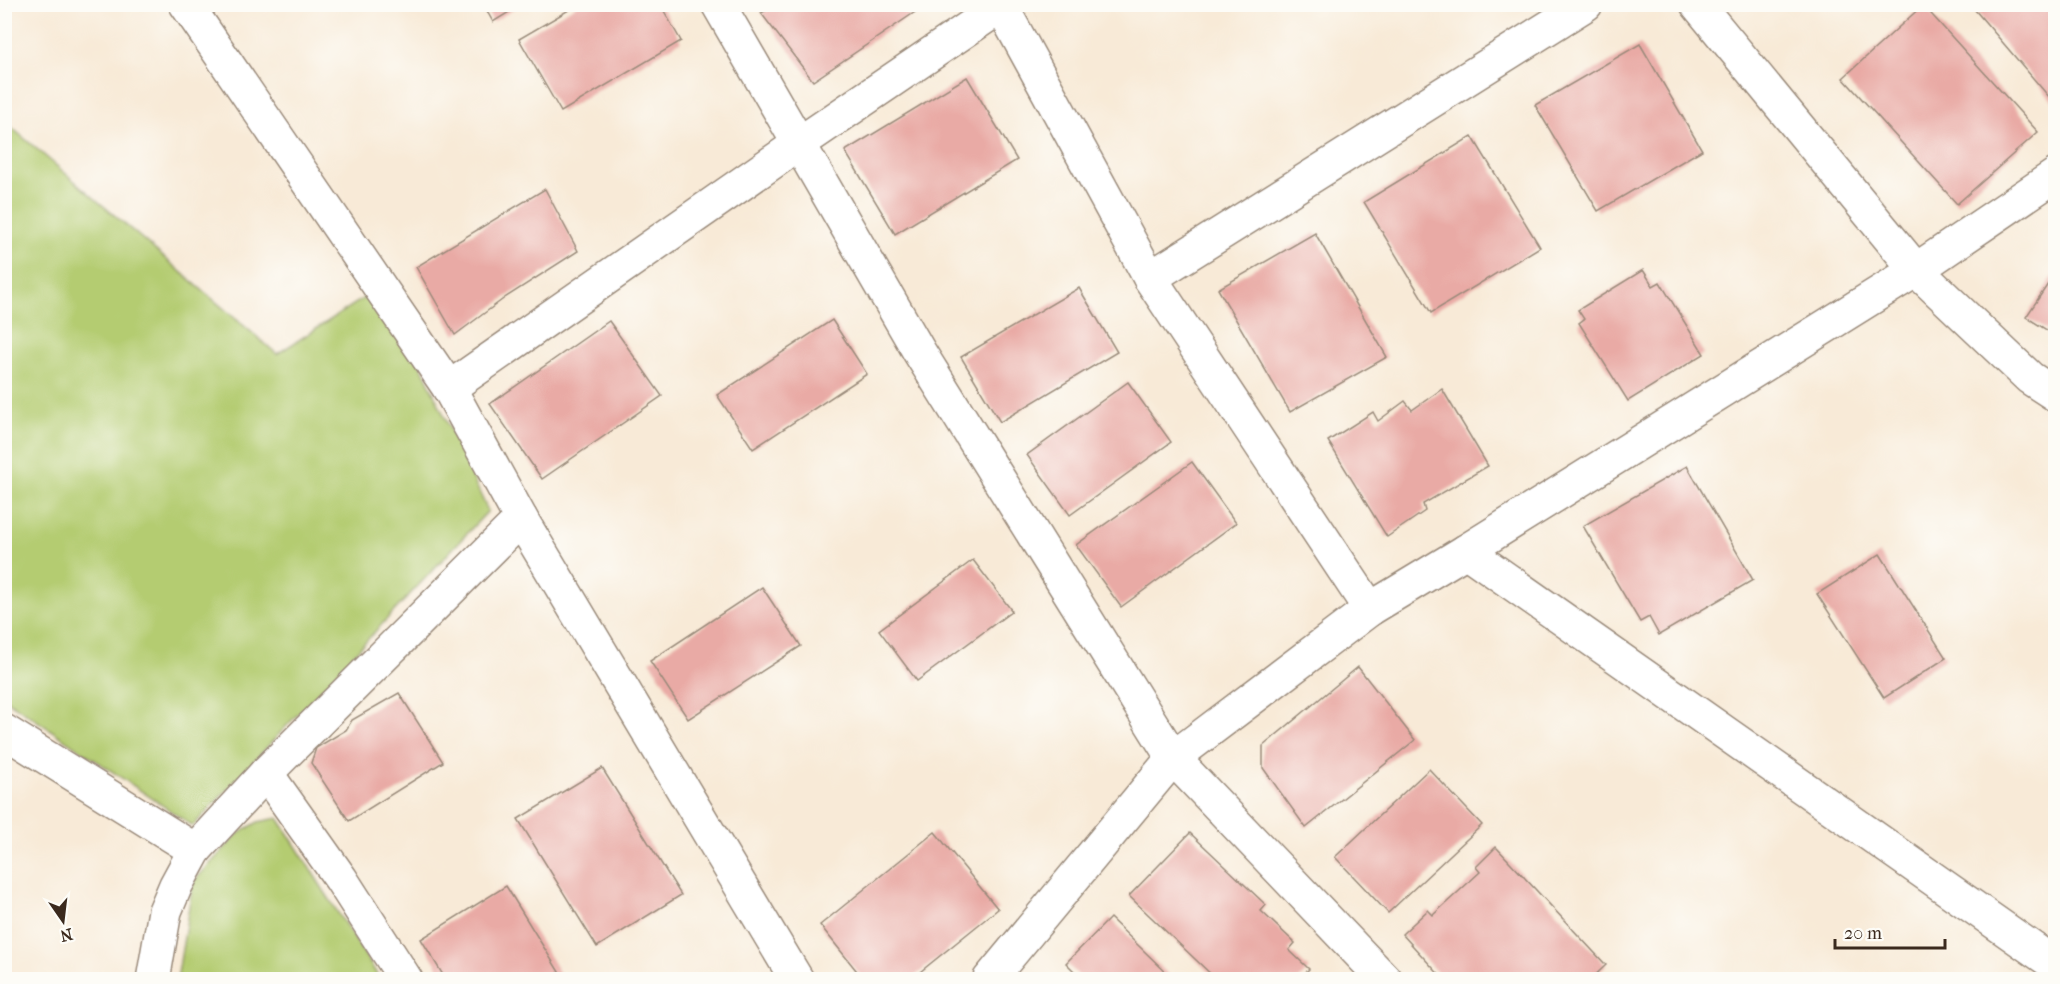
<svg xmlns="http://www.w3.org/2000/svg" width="2060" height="984" viewBox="0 0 2060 984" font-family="'IM FELL French Canon',serif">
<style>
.green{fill:#b4cc71;stroke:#787b48;stroke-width:1.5}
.building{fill:#e9aaa5}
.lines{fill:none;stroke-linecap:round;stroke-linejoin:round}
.minor-casing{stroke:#9a8a7a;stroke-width:36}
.minor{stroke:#fff;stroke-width:33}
</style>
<rect width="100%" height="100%" fill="#fdfcf7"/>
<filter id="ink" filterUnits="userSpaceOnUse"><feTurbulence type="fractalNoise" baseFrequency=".0167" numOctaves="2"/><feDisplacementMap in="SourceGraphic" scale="12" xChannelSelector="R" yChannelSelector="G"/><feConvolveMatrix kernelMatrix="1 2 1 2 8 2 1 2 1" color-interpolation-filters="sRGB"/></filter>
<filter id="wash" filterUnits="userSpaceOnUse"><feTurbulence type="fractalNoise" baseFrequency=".008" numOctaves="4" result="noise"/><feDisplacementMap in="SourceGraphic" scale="24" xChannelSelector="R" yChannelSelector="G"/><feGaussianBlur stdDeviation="1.35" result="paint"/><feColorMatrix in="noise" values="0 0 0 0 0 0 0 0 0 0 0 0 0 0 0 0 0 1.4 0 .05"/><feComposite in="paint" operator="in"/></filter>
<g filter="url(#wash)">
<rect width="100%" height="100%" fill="#f8ead7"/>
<g class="green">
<polygon points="4,121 277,354 384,285 488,511 193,826 5,699"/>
<polygon points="278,818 380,979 177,980 193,882 239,833 258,822"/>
</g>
<g id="blocks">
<g class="building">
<polygon points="483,4 522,4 493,22"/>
<polygon points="579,4 660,4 681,41 561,112 519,39"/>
<polygon points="778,4 927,4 813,81 761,13"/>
<polygon points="1982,4 2056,4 2056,105 1975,10"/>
<polygon points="1923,5 2038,132 1957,204 1843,78"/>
<polygon points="1640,44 1702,150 1598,211 1535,105"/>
<polygon points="967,77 1017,160 895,234 845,151"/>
<polygon points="1472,136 1540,247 1431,313 1364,202"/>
<polygon points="545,189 578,251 506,297 455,335 416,267"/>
<polygon points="1315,233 1387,357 1290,412 1218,289"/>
<polygon points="1643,270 1653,286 1660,282 1704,354 1628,401 1579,323 1584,319 1578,310"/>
<polygon points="2056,272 2056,336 2026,317"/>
<polygon points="1079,288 1117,352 1000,422 961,357"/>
<polygon points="832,320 867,374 753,449 717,395"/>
<polygon points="609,321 662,396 542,479 490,404"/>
<polygon points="1128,382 1171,442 1070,515 1027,455"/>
<polygon points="1442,389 1488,466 1423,504 1425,511 1387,537 1328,441 1373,412 1378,421 1405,401 1412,410"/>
<polygon points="1192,462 1236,523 1121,607 1076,545"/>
<polygon points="1687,466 1753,580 1659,635 1649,617 1640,622 1583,526"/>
<polygon points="1880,554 1946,658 1884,698 1817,594"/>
<polygon points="973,560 1012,611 917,681 879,630"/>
<polygon points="762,587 801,646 688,719 650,661"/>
<polygon points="1358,667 1415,740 1306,828 1263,768 1263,746"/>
<polygon points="399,693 443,762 349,821 311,763 316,748 346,730 352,720"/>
<polygon points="602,768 681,895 597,947 518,819"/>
<polygon points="1429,769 1482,825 1388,913 1335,857"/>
<polygon points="935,832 998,909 910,980 864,980 820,925"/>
<polygon points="1190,833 1266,905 1261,911 1295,943 1289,950 1309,969 1298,980 1217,980 1129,896"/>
<polygon points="1496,847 1606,965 1590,980 1444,980 1402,934 1428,910 1433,915 1480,872 1476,867"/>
<polygon points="506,886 564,980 446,980 421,939"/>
<polygon points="1110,918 1174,980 1083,980 1066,963"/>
</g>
</g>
</g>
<g filter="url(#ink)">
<use href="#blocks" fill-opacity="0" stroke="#9a8a7a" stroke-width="1.5"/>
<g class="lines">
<defs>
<g id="minor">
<polyline points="186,4 449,388 521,519 797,980"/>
<polyline points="718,4 920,353 1173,758 1385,980"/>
<polyline points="1000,4 1150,278 1370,609"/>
<polyline points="1697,4 1916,270 2030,378 2056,395"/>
<polyline points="1150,278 1586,4"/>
<polyline points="449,388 800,143 1004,4"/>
<polyline points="1466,551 1916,270 2056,175"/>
<polyline points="4,731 195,850"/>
<polyline points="266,773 341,879 406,980"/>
<polyline points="153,980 165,911 176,885 195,850 266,773 521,519"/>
<polyline points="989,980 1173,758 1370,609 1466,551 2056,965"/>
</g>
</defs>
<use href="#minor" class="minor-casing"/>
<use href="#minor" class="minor"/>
</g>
</g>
<rect width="2060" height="984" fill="none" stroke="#fdfcf7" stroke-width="24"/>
<g transform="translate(63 921) rotate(166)" stroke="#fdfcf7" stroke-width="4.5" paint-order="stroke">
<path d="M0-4.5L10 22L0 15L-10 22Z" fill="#3b2a1e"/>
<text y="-9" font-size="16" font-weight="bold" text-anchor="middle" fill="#3b2a1e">N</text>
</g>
<path d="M1835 939v9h110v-9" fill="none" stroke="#3b2a1e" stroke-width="3"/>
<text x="1844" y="939" font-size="18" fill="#3b2a1e" stroke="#fdfcf7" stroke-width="4.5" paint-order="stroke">20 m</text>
</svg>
